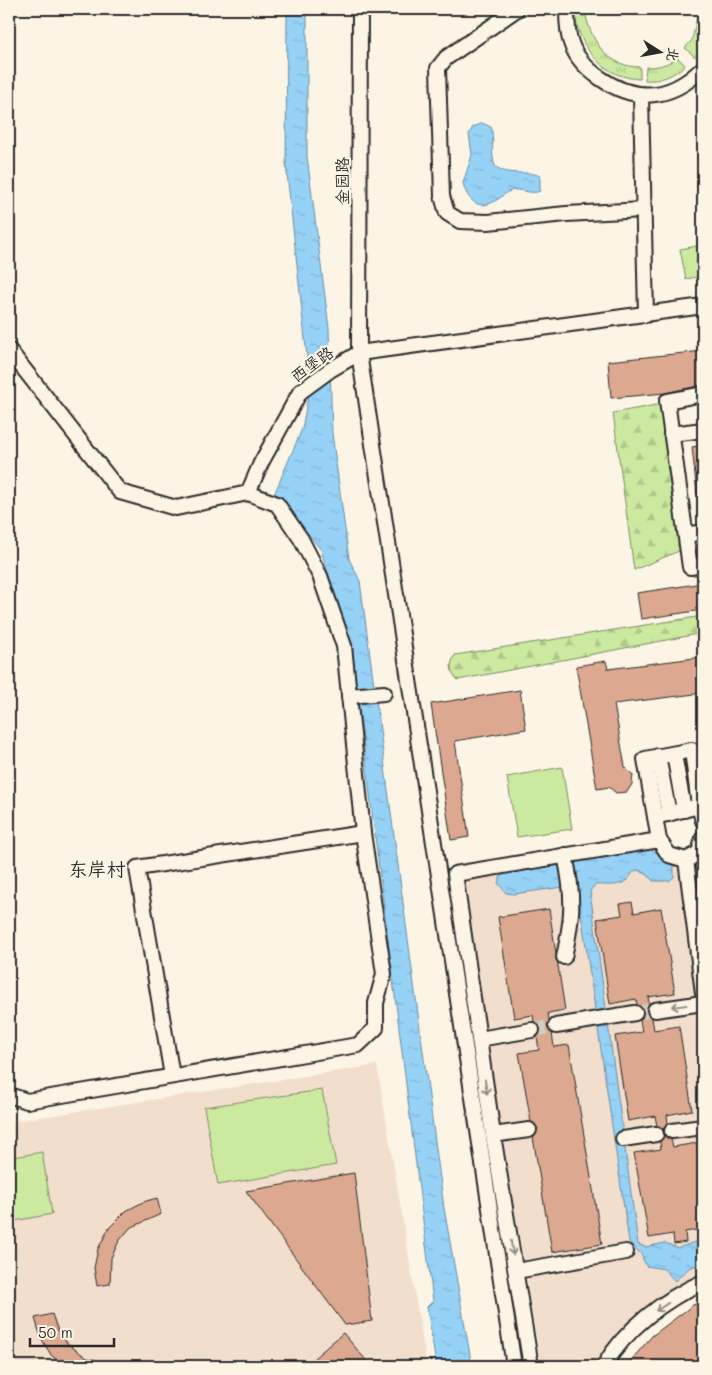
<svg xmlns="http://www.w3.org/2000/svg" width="712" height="1375" viewBox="0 0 712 1375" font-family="Mali,'LXGW WenKai TC',sans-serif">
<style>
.built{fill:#f2decc}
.grass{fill:url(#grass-tufts);stroke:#7c8a66}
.forest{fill:url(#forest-firs);stroke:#7c8a66}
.pitch{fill:#cce9a0;stroke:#7c8a66}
.water{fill:url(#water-ripples);stroke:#6b8fa5}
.building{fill:#dca990;stroke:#2b2b2b}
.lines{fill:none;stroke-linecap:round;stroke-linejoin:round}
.minor-tunnel{stroke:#d2cdc0;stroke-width:14;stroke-dasharray:14 7;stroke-linecap:butt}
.minor-casing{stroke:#2b2b2b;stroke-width:18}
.minor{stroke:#fcf5e5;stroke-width:14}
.oneway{stroke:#949088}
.labels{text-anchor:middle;stroke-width:4.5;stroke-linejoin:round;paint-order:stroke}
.street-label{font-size:16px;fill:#2b2b2b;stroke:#fcf5e5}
.quarter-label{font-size:19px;fill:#2b2b2b;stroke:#fcf5e5}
</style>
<defs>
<pattern id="grass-tufts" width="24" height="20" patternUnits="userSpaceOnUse" patternTransform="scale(1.25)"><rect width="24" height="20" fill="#cce9a0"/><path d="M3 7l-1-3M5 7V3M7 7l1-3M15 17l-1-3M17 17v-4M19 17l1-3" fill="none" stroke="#afc88a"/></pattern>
<pattern id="forest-firs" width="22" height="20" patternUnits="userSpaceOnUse" patternTransform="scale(1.25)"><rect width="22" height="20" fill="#cce9a0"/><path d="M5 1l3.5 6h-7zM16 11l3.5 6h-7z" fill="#afc88a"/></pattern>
<pattern id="water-ripples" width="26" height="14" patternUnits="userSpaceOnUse" patternTransform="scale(1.25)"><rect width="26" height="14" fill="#96d1f6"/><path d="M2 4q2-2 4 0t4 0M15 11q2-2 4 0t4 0" fill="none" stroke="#81b4d3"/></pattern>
</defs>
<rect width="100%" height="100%" fill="#fcf5e5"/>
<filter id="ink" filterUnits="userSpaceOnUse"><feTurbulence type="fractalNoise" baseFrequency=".02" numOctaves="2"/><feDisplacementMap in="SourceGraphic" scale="10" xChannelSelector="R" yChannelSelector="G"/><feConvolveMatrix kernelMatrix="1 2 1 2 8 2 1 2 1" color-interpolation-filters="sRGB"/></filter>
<g filter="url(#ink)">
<g class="built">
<polygon points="651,847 683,867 703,998 703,1279 650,1308 597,1366 541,1366 460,880"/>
<polygon points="377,1065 427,1366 9,1366 9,1122"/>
</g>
<g class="grass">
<polygon points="699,9 703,9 703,48 695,57 685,48 692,40"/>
<path d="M 575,15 L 586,16 C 592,43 609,67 640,67 L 640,79 C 604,78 579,48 575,15 Z"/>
<path d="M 677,57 L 685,65 C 675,75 659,82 645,80 L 646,67 C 658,67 668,65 677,57 Z"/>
</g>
<g class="forest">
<polygon points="662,404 686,548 634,570 613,413"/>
<path d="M 703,616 L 703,633 L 458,680 C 450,672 449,665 455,655 Z"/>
</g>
<g class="pitch">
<polygon points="703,245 703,276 686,279 680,249"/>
<polygon points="562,767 572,829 517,837 507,777"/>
<polygon points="322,1090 336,1165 218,1185 204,1107"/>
<polygon points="42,1152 52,1214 9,1222 9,1158"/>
</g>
<g class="water">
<polygon points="287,9 307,9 307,156 329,328 332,433 349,559 360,581 444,1208 472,1366 436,1365 427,1307 433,1301 352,651 321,550 292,513 273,497 302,429 310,385 286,164"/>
<path d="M 482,123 L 491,127 C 495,140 490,153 495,166 C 510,178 526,169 540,176 L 540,191 C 532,195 522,189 513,190 C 505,192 500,199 493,202 C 476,211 466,197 463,183 L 472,155 L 469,134 L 473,127 Z"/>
<path d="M 650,849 L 674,863 L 674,877 L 669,881 L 653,881 L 648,875 L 638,870 C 631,872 632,875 627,880 C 618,888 605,884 595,885 L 590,891 L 638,1244 L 645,1247 L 665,1243 L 678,1248 L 703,1239 L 703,1263 L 689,1268 L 675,1281 L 664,1269 L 646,1266 L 641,1254 L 629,1242 L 577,885 L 514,894 L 506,893 L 498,883 L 501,876 L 505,874 Z"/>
</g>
<g class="building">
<polygon points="703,351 703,385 665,393 611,398 608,361"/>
<polygon points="703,445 703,494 697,494 692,447"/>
<polygon points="703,583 703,610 641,619 637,593"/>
<polygon points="703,657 703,693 614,704 625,767 633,775 632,784 627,792 616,793 609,787 597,789 576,666 606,661 608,669"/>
<polygon points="520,690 526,729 455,741 469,837 451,840 431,704"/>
<polygon points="632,902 634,913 661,908 675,993 648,997 649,1003 646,1012 652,1018 654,1030 679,1026 692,1110 667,1115 668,1123 664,1130 657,1126 655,1116 628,1121 615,1036 642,1032 640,1020 644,1012 637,1005 636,999 610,1004 597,919 622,915 620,904"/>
<polygon points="549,909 565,1010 548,1013 549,1021 547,1027 552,1033 554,1047 569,1045 602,1244 552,1252 533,1137 538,1128 531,1122 519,1053 539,1050 537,1037 541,1029 534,1022 533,1015 514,1018 498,917"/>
<polygon points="664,1135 671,1139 673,1147 697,1143 703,1179 703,1229 685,1232 686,1242 674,1244 673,1234 649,1238 634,1153 661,1149 660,1142"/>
<polygon points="354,1173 372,1321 345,1325 246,1191"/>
<polygon points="157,1198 161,1214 130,1228 119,1241 111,1258 110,1284 97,1286 94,1268 98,1249 109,1228 126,1211 143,1202"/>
<polygon points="703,1301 703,1366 626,1366 652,1336 693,1305"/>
<polygon points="52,1314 58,1331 68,1344 87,1358 108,1363 107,1366 64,1366 51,1355 41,1338 35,1318"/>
<polygon points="343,1333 371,1366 305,1366"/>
</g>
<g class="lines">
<g class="minor-tunnel">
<polyline points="635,1013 655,1010"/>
<polyline points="532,1030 556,1026"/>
</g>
<defs>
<g id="minor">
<polyline points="360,9 359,353 514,1366"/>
<polyline points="517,9 446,58 438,68 442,196 447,213 460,221 488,222 566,214 644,210"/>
<path d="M 567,9 C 567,20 567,32 571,43 C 576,58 587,69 600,78 C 636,103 671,100 703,68"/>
<polyline points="641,96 646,315"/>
<polyline points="9,350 120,492 176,508 248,493 261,463 300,392 330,370 359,353 703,306"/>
<polyline points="703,394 667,401 690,567 703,565"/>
<polyline points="671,434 703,430"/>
<polyline points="686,535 703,532"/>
<polyline points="349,696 384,693"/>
<polyline points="674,754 684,810"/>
<polyline points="658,756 669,814"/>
<polyline points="655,817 645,759 692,750 699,806 703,805"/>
<polyline points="703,821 699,806 655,817 659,840 669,855 686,860 699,853 703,838"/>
<polyline points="686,860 703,993"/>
<path d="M 564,957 C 573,916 574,897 565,855"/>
<polyline points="655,1010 703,1003"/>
<polyline points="556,1026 635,1013"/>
<polyline points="479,1039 532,1030"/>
<polyline points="172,1076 137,868 363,833"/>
<polyline points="9,1095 27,1101 358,1045 376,1028 376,1003 384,974 363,833 344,646 320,576 301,539 277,504 248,493"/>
<polyline points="672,1131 703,1127"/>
<polyline points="493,1135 529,1130"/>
<polyline points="623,1139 656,1134"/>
<polyline points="516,1271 626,1252"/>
<polyline points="531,1366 493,1135 455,874 659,840"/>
<path d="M 604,1366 C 625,1329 665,1299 703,1282"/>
</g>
</defs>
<use href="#minor" class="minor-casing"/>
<use href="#minor" class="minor"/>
</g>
<defs><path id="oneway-shaft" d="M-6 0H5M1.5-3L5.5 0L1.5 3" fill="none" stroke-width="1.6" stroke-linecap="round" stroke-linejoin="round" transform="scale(1.25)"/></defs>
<g class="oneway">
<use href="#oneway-shaft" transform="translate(679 1006) rotate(172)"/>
<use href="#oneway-shaft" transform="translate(486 1087) rotate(82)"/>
<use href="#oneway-shaft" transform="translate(512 1248) rotate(80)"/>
<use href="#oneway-shaft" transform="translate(662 1307) rotate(146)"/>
</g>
</g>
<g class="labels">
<g class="street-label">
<text transform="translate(342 181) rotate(-90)" y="6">金园路</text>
<text transform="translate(312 364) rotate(-36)" y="6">西堡路</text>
</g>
<g class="quarter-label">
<text x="97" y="876">东岸村</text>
</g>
</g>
<rect width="712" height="1375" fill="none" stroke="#fcf5e5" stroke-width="30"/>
<rect x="15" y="15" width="682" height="1345" fill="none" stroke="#2b2b2b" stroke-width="2" filter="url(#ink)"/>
<g transform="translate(660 52) rotate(101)" stroke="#fcf5e5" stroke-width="4" paint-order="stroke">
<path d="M0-4L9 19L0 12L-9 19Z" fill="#2b2b2b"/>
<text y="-8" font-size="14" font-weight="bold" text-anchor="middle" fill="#2b2b2b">北</text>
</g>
<path d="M30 1338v8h84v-8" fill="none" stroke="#2b2b2b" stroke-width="2.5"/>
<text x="38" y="1338" font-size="15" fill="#2b2b2b" stroke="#fcf5e5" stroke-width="4" paint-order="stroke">50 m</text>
</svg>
